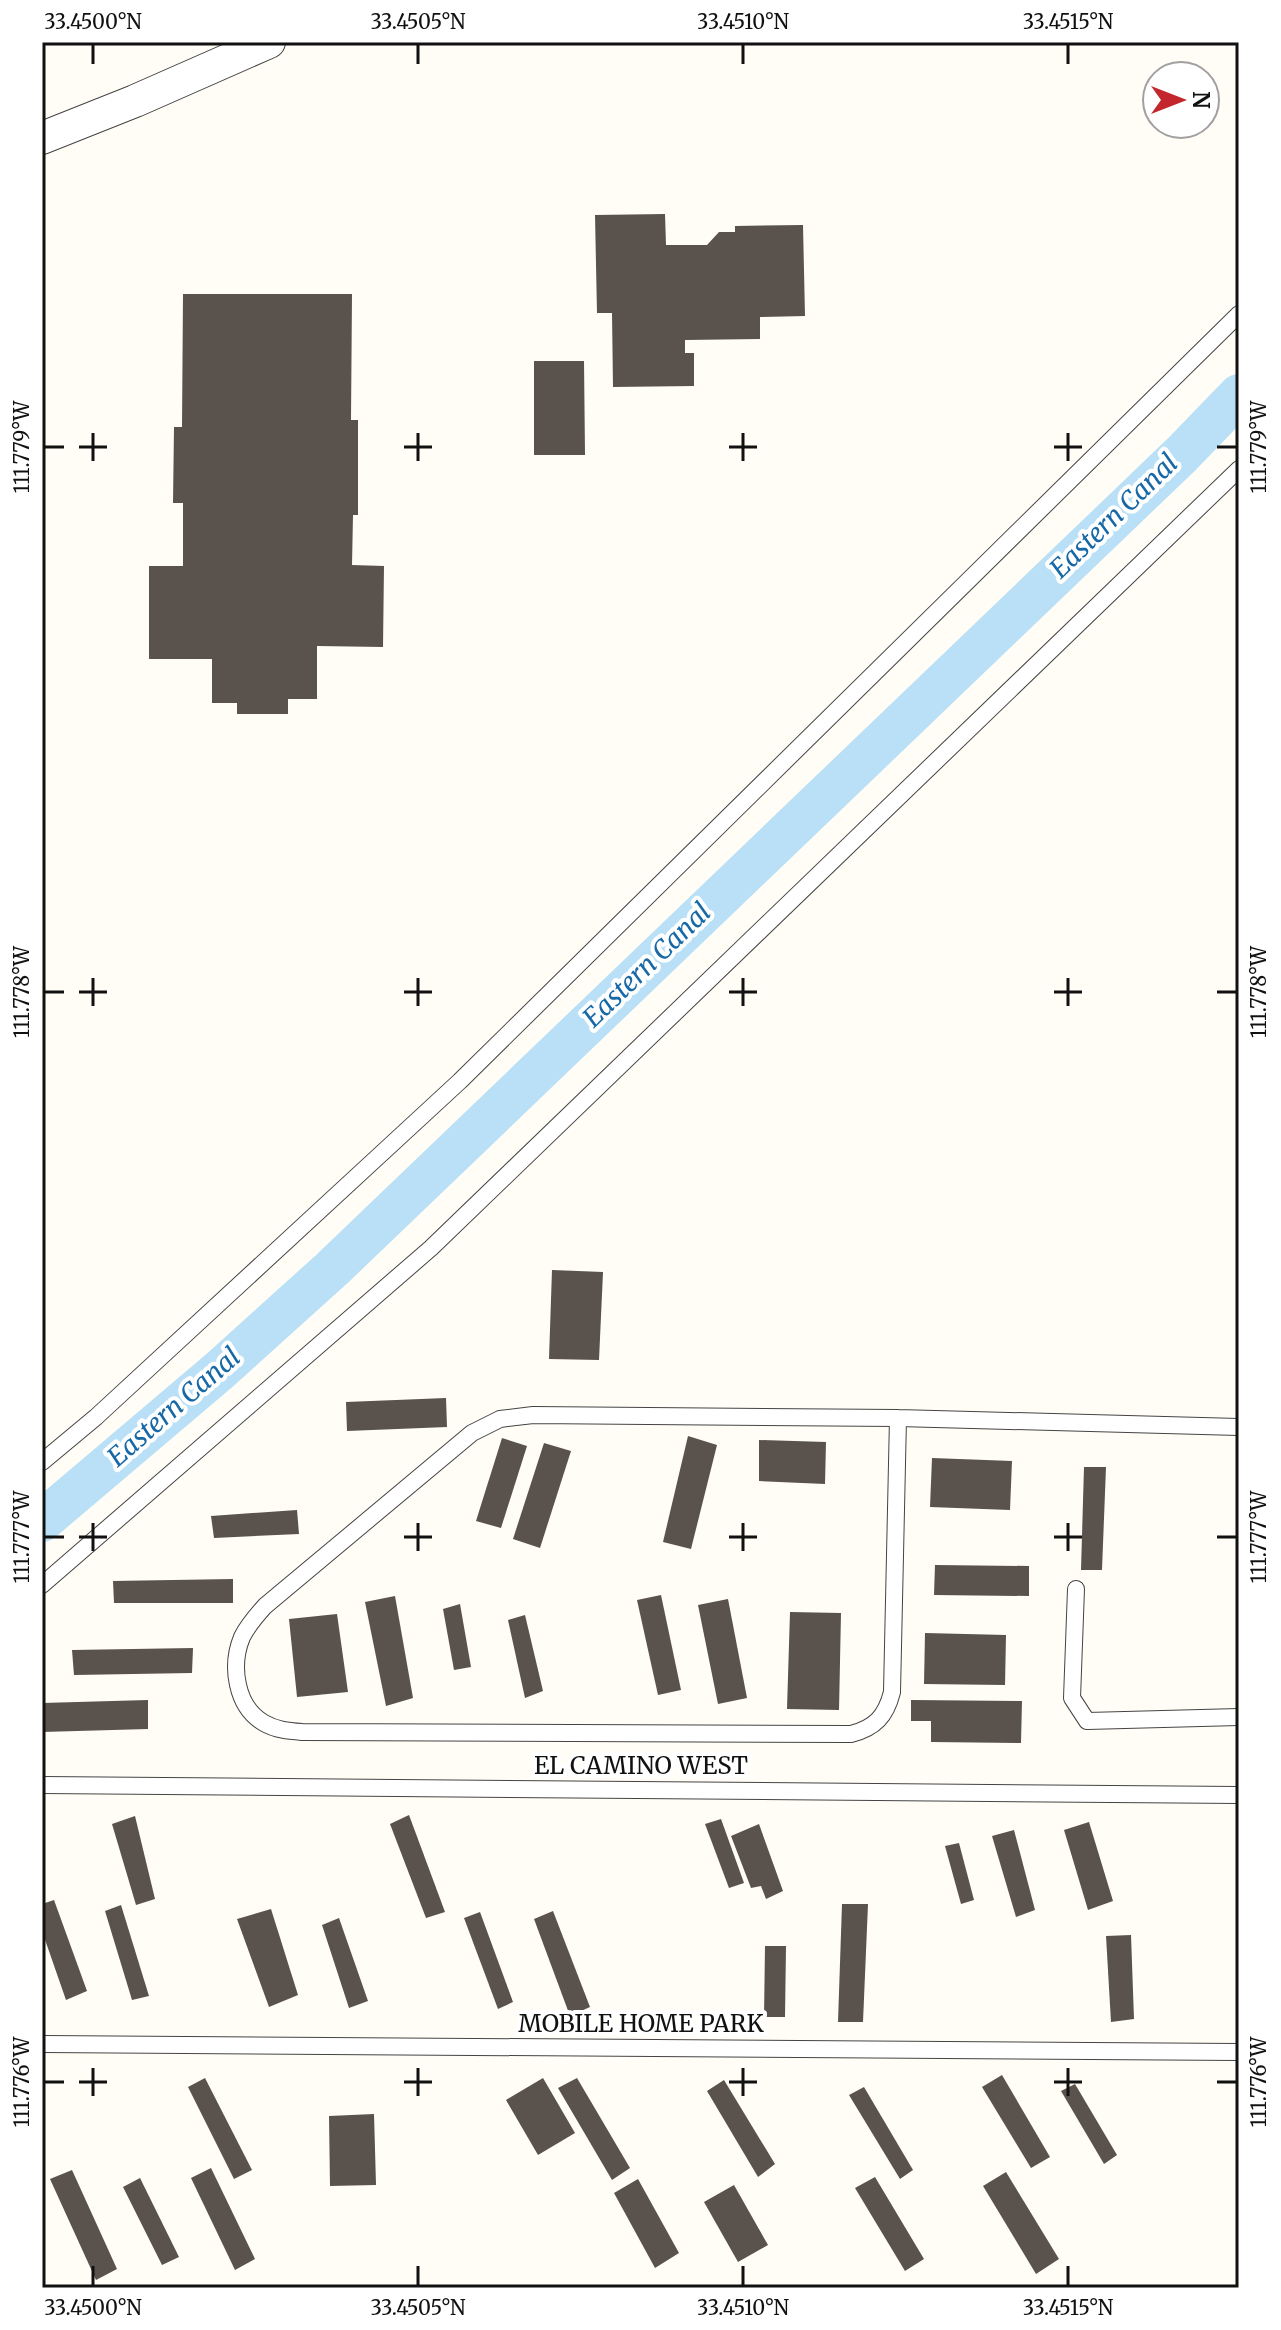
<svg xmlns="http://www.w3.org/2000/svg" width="1281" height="2330" viewBox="0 0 1281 2330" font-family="Merriweather,serif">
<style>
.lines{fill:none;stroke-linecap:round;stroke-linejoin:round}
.canal{stroke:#b9e0f7;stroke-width:42}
.building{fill:#5a524d}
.lane-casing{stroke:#444;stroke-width:18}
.street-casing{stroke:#444;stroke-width:34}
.lane{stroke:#fff;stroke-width:16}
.street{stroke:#fff;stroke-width:32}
.ticks{fill:none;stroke:#111;stroke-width:3}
.labels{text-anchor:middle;stroke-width:8;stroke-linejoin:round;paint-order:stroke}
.street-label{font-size:24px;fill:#111;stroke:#fff}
.water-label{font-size:26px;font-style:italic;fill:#1768a6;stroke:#fff}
.neatline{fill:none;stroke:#111;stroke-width:3}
.ticks-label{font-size:20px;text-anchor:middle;fill:#111}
</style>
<rect width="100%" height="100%" fill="#fffdf5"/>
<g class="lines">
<polyline class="canal" points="42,1521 220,1370 333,1268 1182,454 1239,395"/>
</g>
<g class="building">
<polygon points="665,214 666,245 707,245 719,232 735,232 735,226 803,225 805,316 760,317 760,339 685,340 685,353 694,353 694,386 613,387 612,313 597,313 595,215"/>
<polygon points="183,294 352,294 351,420 358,420 358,515 353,515 352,565 384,566 383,647 317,646 317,699 288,699 288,714 237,714 237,703 212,703 212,659 149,659 149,566 183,566 183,503 173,503 174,427 182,427"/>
<polygon points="534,361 584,361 585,455 534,455"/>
<polygon points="552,1270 603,1272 599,1360 549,1359"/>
<polygon points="446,1398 447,1427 347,1431 346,1402"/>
<polygon points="688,1436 717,1445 691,1549 663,1542"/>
<polygon points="502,1438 527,1446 501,1528 476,1521"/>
<polygon points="759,1440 826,1442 825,1484 759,1481"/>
<polygon points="544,1443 571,1451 540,1548 513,1539"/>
<polygon points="932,1458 1012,1461 1010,1510 930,1507"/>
<polygon points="1084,1467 1106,1467 1102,1570 1081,1570"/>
<polygon points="297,1510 299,1534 214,1538 211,1516"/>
<polygon points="935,1565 1029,1566 1029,1596 934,1595"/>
<polygon points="233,1579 233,1603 114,1603 113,1581"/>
<polygon points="661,1595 681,1690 658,1695 637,1600"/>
<polygon points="395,1596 413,1698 386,1706 365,1602"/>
<polygon points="728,1599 747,1698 718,1704 698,1605"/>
<polygon points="460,1604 471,1667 454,1670 443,1609"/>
<polygon points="790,1612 841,1613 839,1710 787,1709"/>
<polygon points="337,1614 348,1692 297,1697 289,1619"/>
<polygon points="525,1615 543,1691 525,1698 508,1620"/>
<polygon points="925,1633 1006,1635 1005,1685 924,1684"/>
<polygon points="193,1648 192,1673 74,1675 72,1650"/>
<polygon points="148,1700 148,1729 42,1732 42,1703"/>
<polygon points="911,1700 1022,1701 1021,1743 931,1742 931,1721 911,1721"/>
<polygon points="409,1815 445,1912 426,1918 390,1824"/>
<polygon points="135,1816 155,1899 136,1905 112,1824"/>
<polygon points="721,1819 744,1883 729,1888 705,1824"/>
<polygon points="1089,1822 1113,1901 1088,1910 1064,1830"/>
<polygon points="759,1824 783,1891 766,1899 761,1886 751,1888 731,1836"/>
<polygon points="1014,1830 1035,1910 1016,1917 992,1836"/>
<polygon points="959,1843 974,1900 961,1904 945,1846"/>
<polygon points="54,1900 87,1991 66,2000 42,1931 42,1904"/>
<polygon points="842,1904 868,1904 863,2022 838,2022"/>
<polygon points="121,1905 149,1996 132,2000 105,1911"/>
<polygon points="271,1909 298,1995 269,2007 237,1919"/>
<polygon points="553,1911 590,2007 570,2016 534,1919"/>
<polygon points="480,1912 513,2002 498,2009 464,1918"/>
<polygon points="339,1918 368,2001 349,2008 322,1925"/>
<polygon points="1131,1935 1134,2019 1111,2022 1106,1936"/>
<polygon points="765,1946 786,1946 785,2017 764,2017"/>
<polygon points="1002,2075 1050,2157 1031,2168 982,2087"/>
<polygon points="205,2078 252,2170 234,2179 188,2087"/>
<polygon points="543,2078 575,2133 538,2155 506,2100"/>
<polygon points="577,2078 630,2168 612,2180 558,2088"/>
<polygon points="724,2080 775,2164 758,2177 707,2091"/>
<polygon points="1075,2084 1117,2155 1104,2164 1061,2091"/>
<polygon points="864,2087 913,2170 900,2179 849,2095"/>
<polygon points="374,2114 376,2185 330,2186 329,2116"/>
<polygon points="211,2168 255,2259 235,2270 191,2178"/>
<polygon points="72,2170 117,2269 96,2280 50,2179"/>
<polygon points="1006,2172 1059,2259 1036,2274 983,2186"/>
<polygon points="875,2177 924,2259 905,2271 855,2188"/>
<polygon points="140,2178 179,2257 162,2265 123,2187"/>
<polygon points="638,2179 679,2253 655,2268 614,2193"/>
<polygon points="734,2185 768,2245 738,2262 704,2202"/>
</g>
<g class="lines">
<defs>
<g id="lane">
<path d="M 898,1418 L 892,1692 C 886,1716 875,1728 851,1734 L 302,1732 C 289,1731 276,1730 264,1723 C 236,1707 230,1666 242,1637 C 248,1625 256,1616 265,1606 L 472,1433 L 500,1419 L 533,1415 L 898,1418 L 1239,1427"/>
<polyline points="42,1462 96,1417 460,1081 1239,314"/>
<polyline points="42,1585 431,1248 1239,469"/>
<polyline points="1076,1589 1072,1698 1087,1721 1239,1717"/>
<polyline points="42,1785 1239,1795"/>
<polyline points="42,2044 1239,2052"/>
</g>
<polyline id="street" points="42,138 135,101 269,42"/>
</defs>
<use href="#lane" class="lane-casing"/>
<use href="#street" class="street-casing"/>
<use href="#lane" class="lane"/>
<use href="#street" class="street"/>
</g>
<path class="ticks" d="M 93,44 L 93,64M 418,44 L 418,64M 743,44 L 743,64M 1068,44 L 1068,64M 93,433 L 93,461M 418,433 L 418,461M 743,433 L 743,461M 1068,433 L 1068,461M 44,447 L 64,447M 79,447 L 107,447M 404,447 L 432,447M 729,447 L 757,447M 1054,447 L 1082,447M 1217,447 L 1237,447M 93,978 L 93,1006M 418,978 L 418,1006M 743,978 L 743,1006M 1068,978 L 1068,1006M 44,992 L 64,992M 79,992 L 107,992M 404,992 L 432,992M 729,992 L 757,992M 1054,992 L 1082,992M 1217,992 L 1237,992M 93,1523 L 93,1551M 418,1523 L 418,1551M 743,1523 L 743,1551M 1068,1523 L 1068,1551M 44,1537 L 64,1537M 79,1537 L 107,1537M 404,1537 L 432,1537M 729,1537 L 757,1537M 1054,1537 L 1082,1537M 1217,1537 L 1237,1537M 93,2068 L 93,2096M 418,2068 L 418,2096M 743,2068 L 743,2096M 1068,2068 L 1068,2096M 44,2082 L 64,2082M 79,2082 L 107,2082M 404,2082 L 432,2082M 729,2082 L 757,2082M 1054,2082 L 1082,2082M 1217,2082 L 1237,2082M 93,2266 L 93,2286M 418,2266 L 418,2286M 743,2266 L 743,2286M 1068,2266 L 1068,2286"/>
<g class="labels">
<g class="street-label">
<text x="641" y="1774">EL CAMINO WEST</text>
<text x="641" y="2032">MOBILE HOME PARK</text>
</g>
<g class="water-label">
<text transform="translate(1114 516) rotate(-44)" y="9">Eastern Canal</text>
<text transform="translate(647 965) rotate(-44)" y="9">Eastern Canal</text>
<text transform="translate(174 1407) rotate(-41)" y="9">Eastern Canal</text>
</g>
</g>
<rect width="1281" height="2330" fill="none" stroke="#ffffff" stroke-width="88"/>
<g transform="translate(1181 100) rotate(90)"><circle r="38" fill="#ffffff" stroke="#a0a0a0" stroke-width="2"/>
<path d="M0-6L14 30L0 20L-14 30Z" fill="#c4262e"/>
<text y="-12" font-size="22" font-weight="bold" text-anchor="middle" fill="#111111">N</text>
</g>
<rect x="44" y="44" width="1193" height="2242" class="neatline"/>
<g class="ticks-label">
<text x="93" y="29">33.4500°N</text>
<text x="418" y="29">33.4505°N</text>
<text x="743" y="29">33.4510°N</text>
<text x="1068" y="29">33.4515°N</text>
<text transform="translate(1259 447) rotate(-90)" y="7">111.779°W</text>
<text transform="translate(22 447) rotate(-90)" y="7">111.779°W</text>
<text transform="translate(1259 992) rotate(-90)" y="7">111.778°W</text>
<text transform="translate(22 992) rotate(-90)" y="7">111.778°W</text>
<text transform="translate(1259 1537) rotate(-90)" y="7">111.777°W</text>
<text transform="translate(22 1537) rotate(-90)" y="7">111.777°W</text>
<text transform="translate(22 2082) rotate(-90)" y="7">111.776°W</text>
<text transform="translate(1259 2082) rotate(-90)" y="7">111.776°W</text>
<text x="93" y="2315">33.4500°N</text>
<text x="418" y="2315">33.4505°N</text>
<text x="743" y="2315">33.4510°N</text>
<text x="1068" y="2315">33.4515°N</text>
</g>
</svg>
